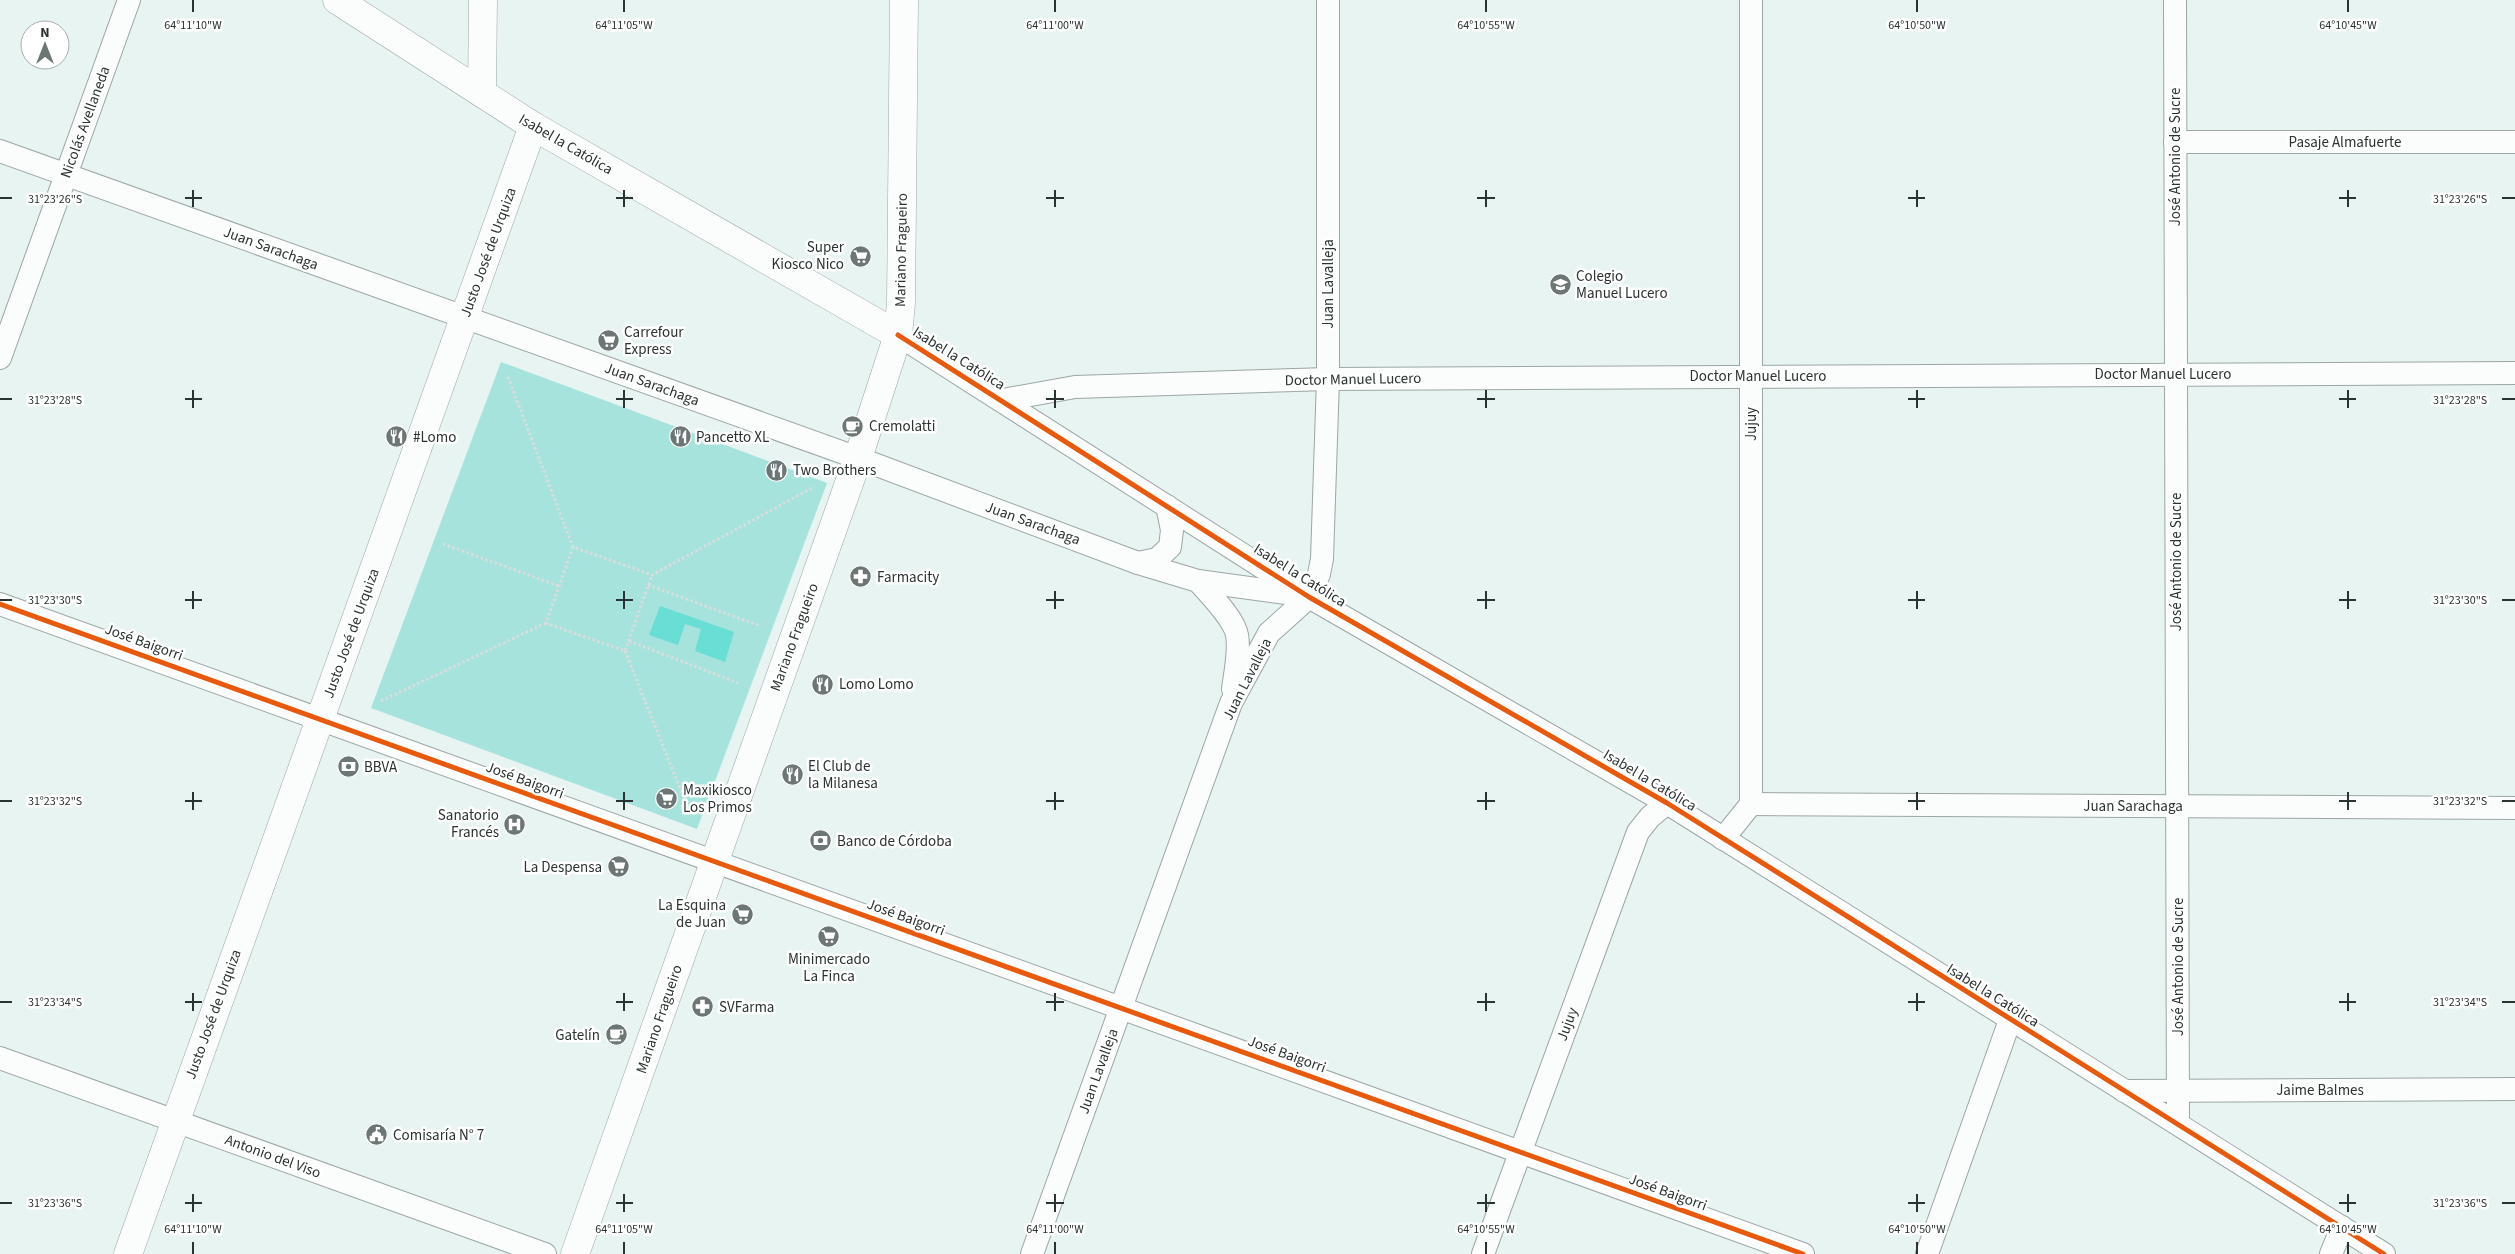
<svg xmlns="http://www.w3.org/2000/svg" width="2515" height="1254" viewBox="0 0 2515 1254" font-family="'Source Sans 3',sans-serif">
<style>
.green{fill:#a6e3dd}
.water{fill:#69ded5}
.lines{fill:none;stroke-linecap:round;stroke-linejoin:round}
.minor-casing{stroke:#9ca6a4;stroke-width:24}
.tertiary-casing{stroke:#9ca6a4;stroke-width:29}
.secondary-casing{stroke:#9ca6a4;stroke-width:29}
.primary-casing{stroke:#9ca6a4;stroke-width:29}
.path{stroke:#d9dedd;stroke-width:3;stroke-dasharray:2.5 2.5;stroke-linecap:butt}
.minor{stroke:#fbfdfd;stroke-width:22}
.tertiary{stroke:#fbfdfd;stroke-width:28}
.secondary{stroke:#fbfdfd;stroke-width:28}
.primary{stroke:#fbfdfd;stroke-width:28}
.cycleway-casing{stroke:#fff;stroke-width:8}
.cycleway{stroke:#e8590c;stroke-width:5}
.ticks{fill:none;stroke:#2a3332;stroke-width:2}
.labels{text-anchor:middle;stroke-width:5;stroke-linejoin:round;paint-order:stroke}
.street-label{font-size:15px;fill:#2a3332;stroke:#fff}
.poi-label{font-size:15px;fill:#2a3332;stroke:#fff;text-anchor:start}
.ticks-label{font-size:12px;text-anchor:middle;fill:#2a3332;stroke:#fff;stroke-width:5;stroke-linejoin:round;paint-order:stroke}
</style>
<rect width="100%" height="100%" fill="#e7f4f2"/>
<polygon class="green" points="501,362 827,483 697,829 371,708"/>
<polygon class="water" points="660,606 734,632 725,662 695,651 701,629 685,624 678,645 649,635"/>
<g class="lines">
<defs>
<g id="minor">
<polyline points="2175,0 2178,1123"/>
<polyline points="2175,142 2515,142"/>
<polyline points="0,151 858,458 1138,563 1198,581 1301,595"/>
<polyline points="898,335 1309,597 1667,803 2384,1254"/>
<polyline points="0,358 129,0"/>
<polyline points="1003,400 1075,387 1328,379 2515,373"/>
<polyline points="1138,563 1157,559 1170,547 1172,530 1167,506"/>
<path d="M 1198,581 C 1209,594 1234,618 1237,635 C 1240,652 1235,672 1233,689"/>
<polyline points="0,604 1803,1254"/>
<polyline points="1751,804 2515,808"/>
<polyline points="1723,839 1751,804 1751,0"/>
<polyline points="0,1058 545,1254"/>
<polyline points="2124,1091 2515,1089"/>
<polyline points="1032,1254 1231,703 1269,633 1309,597 1319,574 1322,559 1328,379 1328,0"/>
<polyline points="1483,1254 1638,832 1650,817 1667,803"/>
<polyline points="1927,1254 2010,1020"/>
<polyline points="2331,1254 2342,1227"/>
</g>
<g id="tertiary">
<polyline points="482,93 483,0"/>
<polyline points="128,1254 533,126"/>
</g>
<polyline id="secondary" points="337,0 533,126 898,335"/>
<polyline id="primary" points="575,1254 858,458 898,335 901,303 904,0"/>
</defs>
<use href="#minor" class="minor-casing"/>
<use href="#tertiary" class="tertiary-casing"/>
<use href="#secondary" class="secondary-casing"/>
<use href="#primary" class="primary-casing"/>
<g class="path">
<polyline points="508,377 573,547 652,575 814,487"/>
<polyline points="443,544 559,586"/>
<polyline points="573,547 546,623 625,651 652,575"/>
<polyline points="648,585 760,626"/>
<polyline points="629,641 738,683"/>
<polyline points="625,651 689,811"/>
<polyline points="381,701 546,623"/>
</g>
<use href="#minor" class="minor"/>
<use href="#tertiary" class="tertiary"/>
<use href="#secondary" class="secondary"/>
<use href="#primary" class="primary"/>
<defs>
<g id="cycleway">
<polyline points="898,335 1309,597 1667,803 2384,1254"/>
<polyline points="0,604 1803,1254"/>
</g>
</defs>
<use href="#cycleway" class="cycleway-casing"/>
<use href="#cycleway" class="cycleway"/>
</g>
<path class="ticks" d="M 193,0 L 193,12M 624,0 L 624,12M 1055,0 L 1055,12M 1486,0 L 1486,12M 1917,0 L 1917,12M 2348,0 L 2348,12M 193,190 L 193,207M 624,190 L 624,207M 1055,190 L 1055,207M 1486,190 L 1486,207M 1917,190 L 1917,207M 2348,190 L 2348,207M 0,198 L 12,198M 185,198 L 202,198M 616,198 L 633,198M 1046,198 L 1064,198M 1477,198 L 1495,198M 1908,198 L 1925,198M 2339,198 L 2356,198M 2502,198 L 2515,198M 193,390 L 193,408M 624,390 L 624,408M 1055,390 L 1055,408M 1486,390 L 1486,408M 1917,390 L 1917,408M 2348,390 L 2348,408M 0,399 L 12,399M 185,399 L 202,399M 616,399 L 633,399M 1046,399 L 1064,399M 1477,399 L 1495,399M 1908,399 L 1925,399M 2339,399 L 2356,399M 2502,399 L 2515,399M 193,591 L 193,609M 624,591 L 624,609M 1055,591 L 1055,609M 1486,591 L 1486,609M 1917,591 L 1917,609M 2348,591 L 2348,609M 0,600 L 12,600M 185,600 L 202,600M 616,600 L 633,600M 1046,600 L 1064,600M 1477,600 L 1495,600M 1908,600 L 1925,600M 2339,600 L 2356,600M 2502,600 L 2515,600M 193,792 L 193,810M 624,792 L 624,810M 1055,792 L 1055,810M 1486,792 L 1486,810M 1917,792 L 1917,810M 2348,792 L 2348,810M 0,801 L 12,801M 185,801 L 202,801M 616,801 L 633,801M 1046,801 L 1064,801M 1477,801 L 1495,801M 1908,801 L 1925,801M 2339,801 L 2356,801M 2502,801 L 2515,801M 193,993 L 193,1011M 624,993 L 624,1011M 1055,993 L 1055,1011M 1486,993 L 1486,1011M 1917,993 L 1917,1011M 2348,993 L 2348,1011M 0,1002 L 12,1002M 185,1002 L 202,1002M 616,1002 L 633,1002M 1046,1002 L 1064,1002M 1477,1002 L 1495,1002M 1908,1002 L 1925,1002M 2339,1002 L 2356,1002M 2502,1002 L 2515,1002M 193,1194 L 193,1212M 624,1194 L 624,1212M 1055,1194 L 1055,1212M 1486,1194 L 1486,1212M 1917,1194 L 1917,1212M 2348,1194 L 2348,1212M 0,1203 L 12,1203M 185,1203 L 202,1203M 616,1203 L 633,1203M 1046,1203 L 1064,1203M 1477,1203 L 1495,1203M 1908,1203 L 1925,1203M 2339,1203 L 2356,1203M 2502,1203 L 2515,1203M 193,1242 L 193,1254M 624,1242 L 624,1254M 1055,1242 L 1055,1254M 1486,1242 L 1486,1254M 1917,1242 L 1917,1254M 2348,1242 L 2348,1254"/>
<defs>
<symbol id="supermarket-disc" viewBox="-11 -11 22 22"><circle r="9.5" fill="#6c7775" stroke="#fff"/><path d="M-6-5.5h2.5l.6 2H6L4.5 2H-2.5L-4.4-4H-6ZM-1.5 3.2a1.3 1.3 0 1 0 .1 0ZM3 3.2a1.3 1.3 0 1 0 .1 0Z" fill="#fff"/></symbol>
<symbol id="school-disc" viewBox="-11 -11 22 22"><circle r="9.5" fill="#6c7775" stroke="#fff"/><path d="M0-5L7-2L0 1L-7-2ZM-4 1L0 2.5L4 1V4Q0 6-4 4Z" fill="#fff"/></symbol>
<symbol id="cafe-disc" viewBox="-11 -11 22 22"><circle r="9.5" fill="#6c7775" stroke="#fff"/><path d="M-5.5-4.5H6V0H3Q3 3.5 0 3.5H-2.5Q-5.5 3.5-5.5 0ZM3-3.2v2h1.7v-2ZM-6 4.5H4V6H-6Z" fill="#fff"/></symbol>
<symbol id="restaurant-disc" viewBox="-11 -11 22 22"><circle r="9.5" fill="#6c7775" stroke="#fff"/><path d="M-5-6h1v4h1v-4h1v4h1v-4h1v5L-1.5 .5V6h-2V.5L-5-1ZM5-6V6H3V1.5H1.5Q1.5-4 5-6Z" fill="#fff"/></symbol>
<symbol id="pharmacy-disc" viewBox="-11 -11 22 22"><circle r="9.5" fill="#6c7775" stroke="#fff"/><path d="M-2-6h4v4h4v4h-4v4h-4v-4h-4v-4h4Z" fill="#fff"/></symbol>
<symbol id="bank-disc" viewBox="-11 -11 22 22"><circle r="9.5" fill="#6c7775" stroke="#fff"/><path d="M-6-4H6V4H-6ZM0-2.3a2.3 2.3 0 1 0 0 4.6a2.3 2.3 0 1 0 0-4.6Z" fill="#fff"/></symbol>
<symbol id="hospital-disc" viewBox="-11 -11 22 22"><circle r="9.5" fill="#6c7775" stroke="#fff"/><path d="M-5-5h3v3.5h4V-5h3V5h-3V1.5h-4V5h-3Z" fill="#fff"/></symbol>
<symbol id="civic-disc" viewBox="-11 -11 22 22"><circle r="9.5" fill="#6c7775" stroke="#fff"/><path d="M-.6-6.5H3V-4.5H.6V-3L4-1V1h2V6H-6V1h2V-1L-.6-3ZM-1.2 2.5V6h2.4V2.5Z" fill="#fff"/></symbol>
</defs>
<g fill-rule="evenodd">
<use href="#supermarket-disc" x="848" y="244" width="25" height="25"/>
<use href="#school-disc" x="1548" y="272" width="25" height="25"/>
<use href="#supermarket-disc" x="596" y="328" width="25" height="25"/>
<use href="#cafe-disc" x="840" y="414" width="25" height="25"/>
<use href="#restaurant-disc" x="384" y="424" width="25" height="25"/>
<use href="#restaurant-disc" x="668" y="424" width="25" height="25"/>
<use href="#restaurant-disc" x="764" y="458" width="25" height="25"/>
<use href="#pharmacy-disc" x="848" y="564" width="25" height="25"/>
<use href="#restaurant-disc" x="810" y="672" width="25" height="25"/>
<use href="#bank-disc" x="336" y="754" width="25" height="25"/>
<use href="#restaurant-disc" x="780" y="762" width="25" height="25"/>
<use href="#supermarket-disc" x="654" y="786" width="25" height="25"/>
<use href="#hospital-disc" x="502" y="812" width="25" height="25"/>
<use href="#bank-disc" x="808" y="828" width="25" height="25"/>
<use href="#supermarket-disc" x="606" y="854" width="25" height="25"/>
<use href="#supermarket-disc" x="730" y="902" width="25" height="25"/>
<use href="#supermarket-disc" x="816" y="924" width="25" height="25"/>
<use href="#pharmacy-disc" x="690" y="994" width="25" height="25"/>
<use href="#cafe-disc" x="604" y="1022" width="25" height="25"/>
<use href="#civic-disc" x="364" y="1122" width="25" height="25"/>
</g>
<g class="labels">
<g class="street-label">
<text transform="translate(85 122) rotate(-70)" y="5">Nicolás Avellaneda</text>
<text x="2345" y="147">Pasaje Almafuerte</text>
<text transform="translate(566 144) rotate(30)" y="5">Isabel la Católica</text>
<text transform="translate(2175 157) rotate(-90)" y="5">José Antonio de Sucre</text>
<text transform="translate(271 248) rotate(20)" y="5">Juan Sarachaga</text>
<text transform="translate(901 250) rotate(-89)" y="5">Mariano Fragueiro</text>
<text transform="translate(488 252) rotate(-70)" y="5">Justo José de Urquiza</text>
<text transform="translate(1328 284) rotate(-90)" y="5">Juan Lavalleja</text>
<text transform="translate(959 358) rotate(32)" y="5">Isabel la Católica</text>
<text x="2163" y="379">Doctor Manuel Lucero</text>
<text x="1758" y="381">Doctor Manuel Lucero</text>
<text transform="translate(1353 379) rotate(-1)" y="5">Doctor Manuel Lucero</text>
<text transform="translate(652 384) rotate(20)" y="5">Juan Sarachaga</text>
<text transform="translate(1751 424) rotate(-90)" y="5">Jujuy</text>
<text transform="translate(1033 523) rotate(20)" y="5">Juan Sarachaga</text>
<text transform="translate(2176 562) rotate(-90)" y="5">José Antonio de Sucre</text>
<text transform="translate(1300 575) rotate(32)" y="5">Isabel la Católica</text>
<text transform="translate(351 633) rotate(-70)" y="5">Justo José de Urquiza</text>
<text transform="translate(794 637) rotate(-70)" y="5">Mariano Fragueiro</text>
<text transform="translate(144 642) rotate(20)" y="5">José Baigorri</text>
<text transform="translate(1247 679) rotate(-63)" y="5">Juan Lavalleja</text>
<text transform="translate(525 780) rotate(20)" y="5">José Baigorri</text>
<text transform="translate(1650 780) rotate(31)" y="5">Isabel la Católica</text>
<text x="2133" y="811">Juan Sarachaga</text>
<text transform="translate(906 917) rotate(20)" y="5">José Baigorri</text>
<text transform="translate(2178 967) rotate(-90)" y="5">José Antonio de Sucre</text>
<text transform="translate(1993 995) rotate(32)" y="5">Isabel la Católica</text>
<text transform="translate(213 1014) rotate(-70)" y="5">Justo José de Urquiza</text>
<text transform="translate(659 1019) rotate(-71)" y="5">Mariano Fragueiro</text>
<text transform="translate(1567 1024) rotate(-70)" y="5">Jujuy</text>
<text transform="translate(1287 1054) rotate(20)" y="5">José Baigorri</text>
<text transform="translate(1098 1071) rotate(-70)" y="5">Juan Lavalleja</text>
<text x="2320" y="1095">Jaime Balmes</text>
<text transform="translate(273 1156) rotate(20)" y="5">Antonio del Viso</text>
<text transform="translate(1668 1192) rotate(20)" y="5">José Baigorri</text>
</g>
<g class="poi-label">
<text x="844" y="252" text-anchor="end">Super<tspan x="844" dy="17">Kiosco Nico</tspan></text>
<text x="1576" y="281">Colegio<tspan x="1576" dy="17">Manuel Lucero</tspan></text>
<text x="624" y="337">Carrefour<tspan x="624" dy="17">Express</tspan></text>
<text x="869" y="431">Cremolatti</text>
<text x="413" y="442">#Lomo</text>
<text x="696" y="442">Pancetto XL</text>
<text x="793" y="475">Two Brothers</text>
<text x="877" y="582">Farmacity</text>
<text x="839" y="689">Lomo Lomo</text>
<text x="808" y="771">El Club de<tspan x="808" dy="17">la Milanesa</tspan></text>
<text x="364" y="772">BBVA</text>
<text x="683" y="795">Maxikiosco<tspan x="683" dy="17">Los Primos</tspan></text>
<text x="499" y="820" text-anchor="end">Sanatorio<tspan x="499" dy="17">Francés</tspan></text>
<text x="837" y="846">Banco de Córdoba</text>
<text x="602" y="872" text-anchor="end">La Despensa</text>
<text x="726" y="910" text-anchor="end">La Esquina<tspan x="726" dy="17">de Juan</tspan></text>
<text x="829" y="964" text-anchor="middle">Minimercado<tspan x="829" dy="17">La Finca</tspan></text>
<text x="719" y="1012">SVFarma</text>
<text x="600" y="1040" text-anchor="end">Gatelín</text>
<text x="393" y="1140">Comisaría N° 7</text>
</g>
</g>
<g class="ticks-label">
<text x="193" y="29">64°11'10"W</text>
<text x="624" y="29">64°11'05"W</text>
<text x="1055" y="29">64°11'00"W</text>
<text x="1486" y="29">64°10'55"W</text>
<text x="1917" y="29">64°10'50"W</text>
<text x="2348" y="29">64°10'45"W</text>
<text x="55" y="203">31°23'26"S</text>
<text x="2460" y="203">31°23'26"S</text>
<text x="55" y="404">31°23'28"S</text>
<text x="2460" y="404">31°23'28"S</text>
<text x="55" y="604">31°23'30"S</text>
<text x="2460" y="604">31°23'30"S</text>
<text x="55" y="805">31°23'32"S</text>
<text x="2460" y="805">31°23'32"S</text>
<text x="55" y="1006">31°23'34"S</text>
<text x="2460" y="1006">31°23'34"S</text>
<text x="55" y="1207">31°23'36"S</text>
<text x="2460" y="1207">31°23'36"S</text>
<text x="193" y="1233">64°11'10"W</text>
<text x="624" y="1233">64°11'05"W</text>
<text x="1055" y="1233">64°11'00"W</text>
<text x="1486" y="1233">64°10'55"W</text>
<text x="1917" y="1233">64°10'50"W</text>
<text x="2348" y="1233">64°10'45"W</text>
</g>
<g transform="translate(45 45)"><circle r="24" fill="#ffffff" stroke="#aaadad"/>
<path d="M0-4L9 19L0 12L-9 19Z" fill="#6c7775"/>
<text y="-8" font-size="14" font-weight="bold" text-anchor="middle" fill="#2a3332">N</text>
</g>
</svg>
